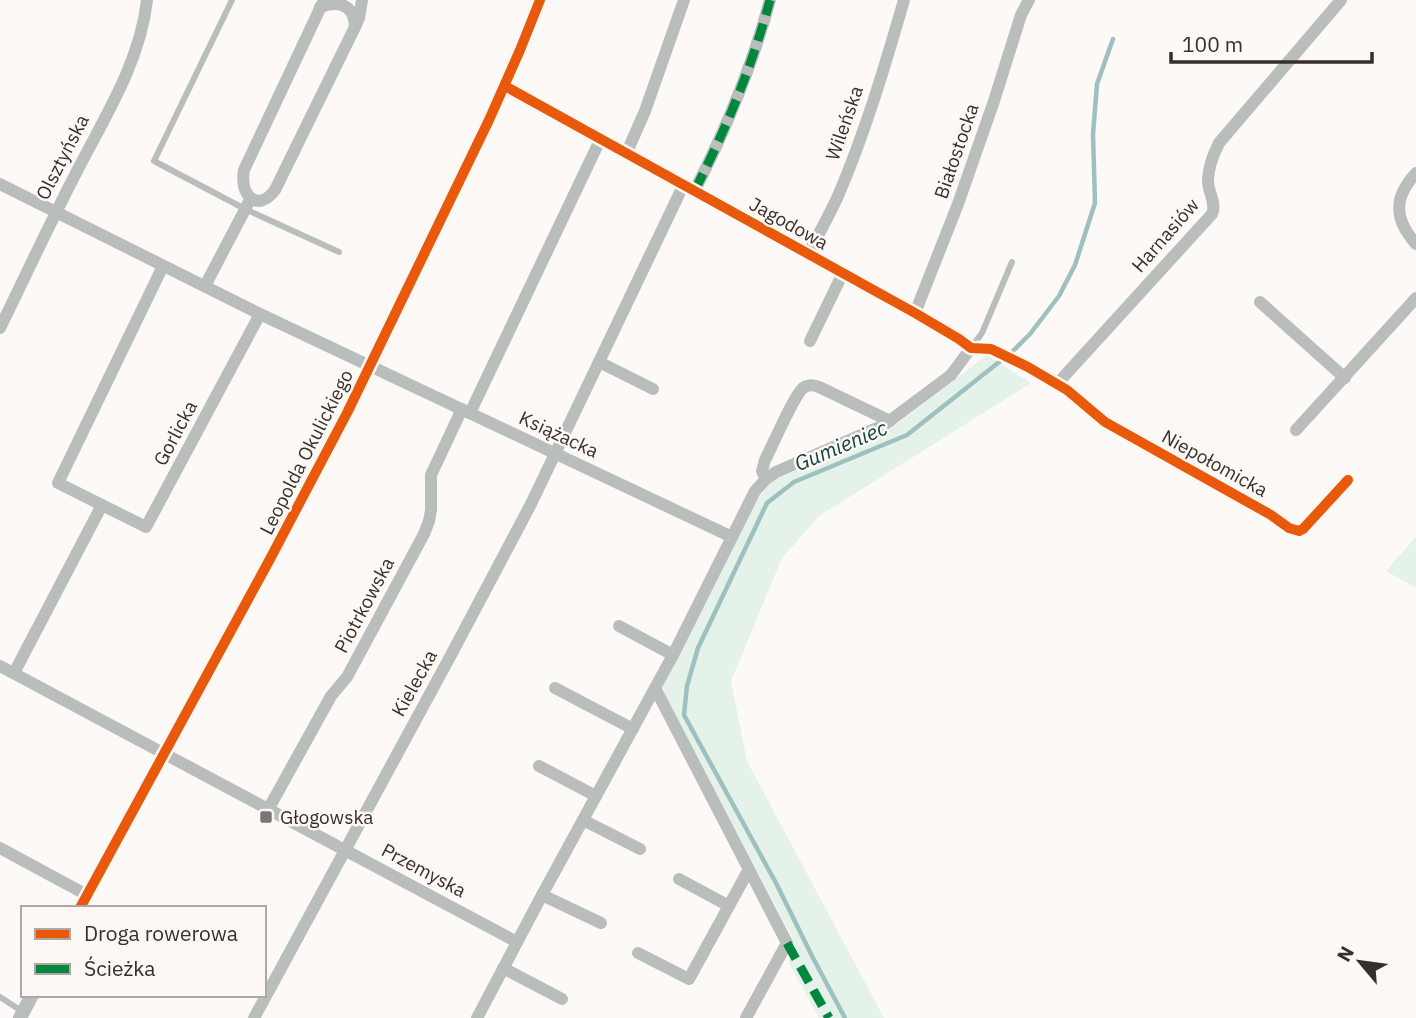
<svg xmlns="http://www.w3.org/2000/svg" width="1416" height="1018" viewBox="0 0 1416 1018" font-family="'IBM Plex Sans',sans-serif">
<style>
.green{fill:#e5f2ea}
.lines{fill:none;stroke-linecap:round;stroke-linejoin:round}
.stream{stroke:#9ec0c0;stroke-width:4.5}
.service{stroke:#b9bebc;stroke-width:6}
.minor{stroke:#b9bebc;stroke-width:12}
.tertiary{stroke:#b9bebc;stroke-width:14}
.quiet{stroke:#00873e;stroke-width:9;stroke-dasharray:18 9;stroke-linecap:butt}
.cycleway-casing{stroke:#fef8f5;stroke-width:15}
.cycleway{stroke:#e8590c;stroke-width:10}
.poi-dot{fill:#7b7674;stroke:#fef8f5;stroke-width:2.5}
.labels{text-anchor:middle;stroke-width:5;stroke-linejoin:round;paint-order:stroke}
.street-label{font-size:19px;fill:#36302d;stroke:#fef8f5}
.poi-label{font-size:19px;fill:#36302d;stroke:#fef8f5;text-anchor:start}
.water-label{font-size:21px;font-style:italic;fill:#124243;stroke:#fef8f5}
</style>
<rect width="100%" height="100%" fill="#fcf9f7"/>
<g class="green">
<path d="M 987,355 L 1031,383 L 819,516 L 782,558 L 731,681 L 747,761 L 884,1018 L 819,1018 L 789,963 L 793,939 L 669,705 L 662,685 C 682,650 700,615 718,579 C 734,546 748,508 773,480 L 893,427 Z"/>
<polygon points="1416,537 1416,588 1386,571"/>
</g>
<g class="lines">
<polyline class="stream" points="845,1018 812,956 776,883 684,715 687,686 698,648 767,503 794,482 907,435 1013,351 1030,334 1059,296 1075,265 1095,203 1093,134 1097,84 1113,39"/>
<g class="service">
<polyline points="232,0 154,161 245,209 339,252"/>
<polyline points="971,348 982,333 1012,262"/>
<polyline points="0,997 23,1012"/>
</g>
<g class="minor">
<path d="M 324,0 L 244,170 C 239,196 258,213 275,190 L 355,27 L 359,18 L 362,0"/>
<path d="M 320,7 C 339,0 354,5 355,26"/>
<polyline points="505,86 915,313 959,339 971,348 991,349 1028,367 1067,390 1105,422 1271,515 1289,528 1299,531 1303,529 1348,480"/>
<polyline points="627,152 645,111 684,0"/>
<path d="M 1416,173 C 1393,198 1394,219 1416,244"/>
<polyline points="0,184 260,314 732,537"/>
<path d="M 695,190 C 726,129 752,67 770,0"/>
<path d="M 808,254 C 818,235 829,216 838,196 C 865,133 885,66 904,0"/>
<polyline points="163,266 58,483 146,527 260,314"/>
<polyline points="205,286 251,198"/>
<polyline points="1260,302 1345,378"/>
<polyline points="915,313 958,204 994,101 1021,15 1029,0"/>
<path d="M 0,328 C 25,277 49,225 76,173 C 104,118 140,63 147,0"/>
<polyline points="810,341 843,273"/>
<polyline points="599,362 653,389"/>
<path d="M 1057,384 L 1212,214 C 1217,203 1208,193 1208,181 C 1208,167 1213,155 1219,143 L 1341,0"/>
<polyline points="470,413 601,138"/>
<polyline points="1296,430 1416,298"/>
<path d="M 766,479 L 762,471 L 765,460 C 773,445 793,397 803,388 C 809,384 813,385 819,387 L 890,421"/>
<polyline points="619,626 673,655"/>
<polyline points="0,666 517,942"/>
<polyline points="14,673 102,505"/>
<polyline points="555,688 633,729"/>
<polyline points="655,688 787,943 746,1018"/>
<polyline points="539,766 596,796"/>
<polyline points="269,808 331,696 347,677 424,534 429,521 431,510 431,475 462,409"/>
<polyline points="583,820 640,849"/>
<polyline points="0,848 87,895"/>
<polyline points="679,879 729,906"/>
<polyline points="542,895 601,923"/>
<polyline points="638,953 689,979 748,871"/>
<polyline points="503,968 562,999"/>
<polyline points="254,1018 451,655 531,504 684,184"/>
<polyline points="477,1018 542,895 673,655 755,491 766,479 776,472 884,425 951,375 971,348"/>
</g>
<g class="tertiary">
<polyline points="80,908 270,559 347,413 489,120 520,50 540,0"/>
<polyline points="20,1018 32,995"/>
</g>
<g class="quiet">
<path d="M 695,190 C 726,129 752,67 770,0"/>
<polyline points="787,943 829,1018"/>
</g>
<defs>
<g id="cycleway">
<polyline points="505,86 915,313 959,339 971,348 991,349 1028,367 1067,390 1105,422 1271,515 1289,528 1299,531 1303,529 1348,480"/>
<polyline points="80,908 270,559 347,413 489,120 520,50 540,0"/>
</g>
</defs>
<use href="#cycleway" class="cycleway-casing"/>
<use href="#cycleway" class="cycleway"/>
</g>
<rect class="poi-dot" x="259" y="810" width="14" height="14" rx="3.5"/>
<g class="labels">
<g class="street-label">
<text transform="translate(844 123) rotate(-71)" y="7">Wileńska</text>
<text transform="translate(956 151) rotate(-71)" y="7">Białostocka</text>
<text transform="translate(62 157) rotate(-63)" y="7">Olsztyńska</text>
<text transform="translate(789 223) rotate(29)" y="7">Jagodowa</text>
<text transform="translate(1165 235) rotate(-49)" y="7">Harnasiów</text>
<text transform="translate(175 433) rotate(-62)" y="7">Gorlicka</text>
<text transform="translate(559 434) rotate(25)" y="7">Książacka</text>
<text transform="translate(306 452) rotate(-63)" y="7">Leopolda Okulickiego</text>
<text transform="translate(1215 463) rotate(29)" y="7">Niepołomicka</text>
<text transform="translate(364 605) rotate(-62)" y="7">Piotrkowska</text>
<text transform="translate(414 683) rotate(-61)" y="7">Kielecka</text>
<text transform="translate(424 870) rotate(28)" y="7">Przemyska</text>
</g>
<g class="poi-label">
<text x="280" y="824">Głogowska</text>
</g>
<g class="water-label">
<text transform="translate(841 446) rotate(-23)" y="7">Gumieniec</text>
</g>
</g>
<rect x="21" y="906" width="245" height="91" fill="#fef8f5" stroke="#aea8a5" stroke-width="2"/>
<rect x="35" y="929" width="35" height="10" fill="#e8590c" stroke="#aea8a5" stroke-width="2"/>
<text x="84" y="941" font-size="21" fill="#36302d">Droga rowerowa</text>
<rect x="35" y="964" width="35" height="10" fill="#00873e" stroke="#aea8a5" stroke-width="2"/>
<text x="84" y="976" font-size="21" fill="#36302d">Ścieżka</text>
<g transform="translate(1360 962) rotate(299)" stroke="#fef8f5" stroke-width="5" paint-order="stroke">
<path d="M0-5L12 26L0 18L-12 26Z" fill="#36302d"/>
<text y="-10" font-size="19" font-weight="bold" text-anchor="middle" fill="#36302d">N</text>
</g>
<path d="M1171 52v10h201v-10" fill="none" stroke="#36302d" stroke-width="3.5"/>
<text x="1182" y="52" font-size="21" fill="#36302d" stroke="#fef8f5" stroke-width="5" paint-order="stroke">100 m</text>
</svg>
